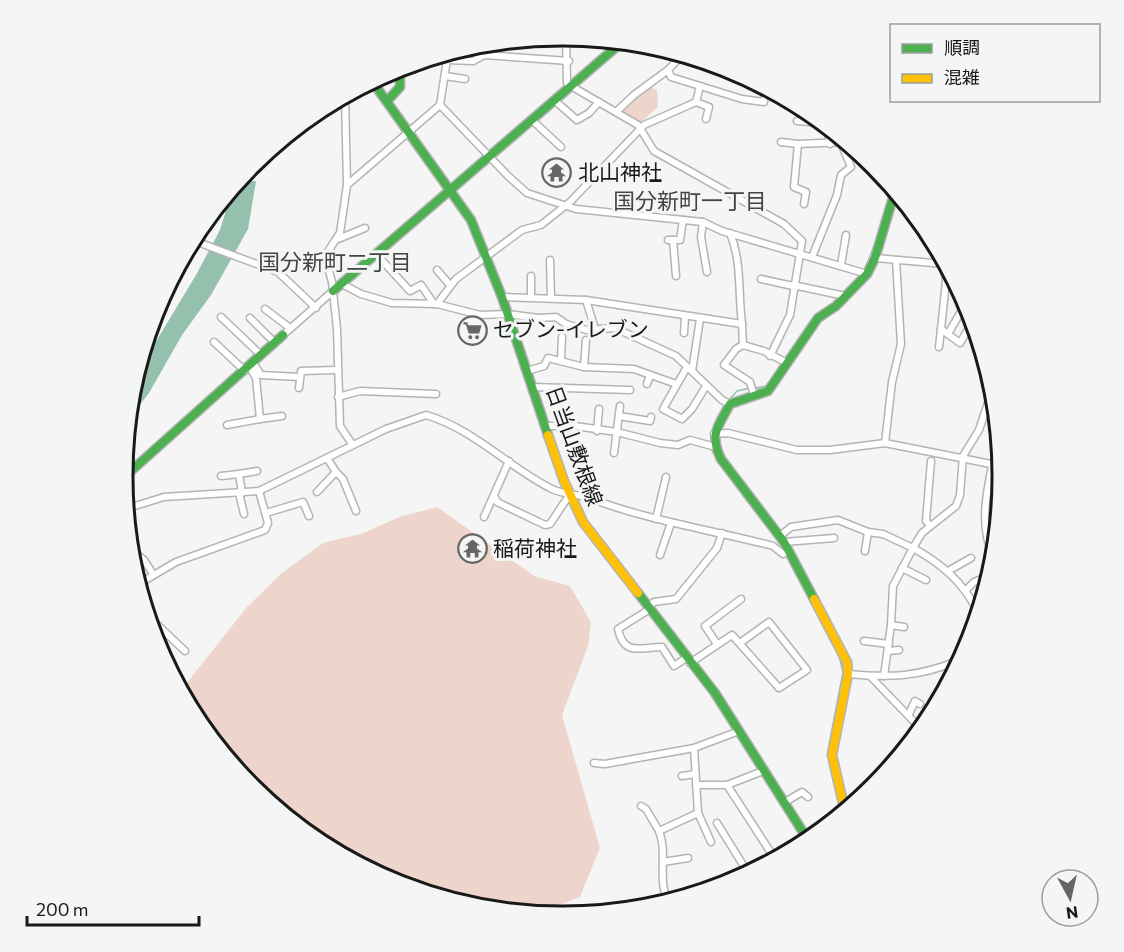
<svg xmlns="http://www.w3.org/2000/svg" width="1124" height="952" viewBox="0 0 1124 952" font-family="Commissioner,'Noto Sans JP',sans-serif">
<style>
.green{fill:#edd5cb}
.water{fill:#96c0ae}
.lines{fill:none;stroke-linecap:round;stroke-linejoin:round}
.stream{stroke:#96c0ae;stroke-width:1.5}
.street-casing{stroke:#b3b4b3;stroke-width:9}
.fast-casing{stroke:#b3b4b3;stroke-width:11}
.slow-casing{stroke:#b3b4b3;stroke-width:11}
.street{stroke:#fdfefd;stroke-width:6}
.fast{stroke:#4caf50;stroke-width:8}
.slow{stroke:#ffc107;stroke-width:8}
.labels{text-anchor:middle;stroke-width:6;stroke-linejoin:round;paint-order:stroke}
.poi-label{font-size:21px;fill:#181918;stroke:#f3f6f4;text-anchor:start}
.street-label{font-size:21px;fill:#181918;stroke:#f3f6f4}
.neighbourhood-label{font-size:22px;fill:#434544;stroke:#f3f6f4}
.rim{fill:none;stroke:#181918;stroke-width:3}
</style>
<rect width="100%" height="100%" fill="#f4f5f4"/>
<g class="green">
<polygon points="650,87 657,90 658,107 641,122 622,112 625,106"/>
<polygon points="437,507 534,576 570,586 591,622 588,646 562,715 600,848 580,897 537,914 476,907 393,882 317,842 251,787 196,720 178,687 186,684 247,607 282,573 323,543 364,533 399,517"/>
</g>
<polygon class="water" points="256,181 248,229 211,295 182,335 149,393 127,421 134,378 196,275 220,230 234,185 237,182"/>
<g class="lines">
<g class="stream">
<polyline points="867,264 874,246"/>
<polyline points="788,355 796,344"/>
<polyline points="755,388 767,386"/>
<polyline points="729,400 737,391 750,388"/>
<polyline points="718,418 725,403"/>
<polyline points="710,447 715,456"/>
<polyline points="777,539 784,551"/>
<polyline points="786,555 796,575"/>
<polyline points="828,751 843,672 839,656"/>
<polyline points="829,762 841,814"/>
</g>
<defs>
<g id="street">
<polyline points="566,36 567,83 571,86 638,125 654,151 784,224 802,241 790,315 770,356"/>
<polyline points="525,40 566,43"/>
<polyline points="448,53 440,105 508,176 527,193 576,209 703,222 722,231 867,274"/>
<polyline points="682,55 668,70 671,77 742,99 764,102 765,88"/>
<polyline points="447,60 473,61 484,55 569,61"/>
<polyline points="445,76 465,79"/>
<polyline points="345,95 347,185"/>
<polyline points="554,100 577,120 589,113 599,102"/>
<polyline points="696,102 709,107 706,119"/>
<polyline points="616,112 634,95 668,70"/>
<polyline points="532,120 561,147"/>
<polyline points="797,121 822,123"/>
<polyline points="827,127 830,144"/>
<polyline points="781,142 798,144 844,142"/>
<polyline points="798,144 794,187 806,192 804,204"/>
<polyline points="703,222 701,237 707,272"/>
<path d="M 730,233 C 742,262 738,293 742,324"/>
<polyline points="338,239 365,228"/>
<polyline points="192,240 278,272 316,308"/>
<polyline points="197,240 201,225"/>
<polyline points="668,240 680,240 683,220"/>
<polyline points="673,240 676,276"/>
<polyline points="377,255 410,291 421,285 434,304"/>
<polyline points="812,257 837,195 841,175 851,167 841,143"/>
<polyline points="875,258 945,264"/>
<polyline points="550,260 551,297"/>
<polyline points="841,265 846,235"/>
<polyline points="437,270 450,285"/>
<polyline points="761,279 793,286"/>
<polyline points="342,284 361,294 392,303 437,304 480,315 507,314 539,318 556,317 566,324 587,330 615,328 676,356 722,400 730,404"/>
<polyline points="793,285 845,296"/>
<polyline points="502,297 586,300 742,324 743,345"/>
<polyline points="531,297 531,276"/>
<polyline points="586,300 595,329"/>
<polyline points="437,304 456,279 522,230 541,225 570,202 644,125 696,102 700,86"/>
<polyline points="265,309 290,328"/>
<polyline points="221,317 261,355"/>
<polyline points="250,318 275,343"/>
<polyline points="941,329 946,281 944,264"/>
<polyline points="684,333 685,316"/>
<polyline points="948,334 966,303"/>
<polyline points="283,335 333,291"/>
<polyline points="214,342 245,371"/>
<polyline points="939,347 941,329 960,343 973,321"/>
<polyline points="561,359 562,337"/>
<polyline points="253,363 261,375 299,377"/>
<polyline points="249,366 256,378 260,419 282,416"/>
<polyline points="584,367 586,340"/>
<polyline points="687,367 663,409 682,419 692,409 706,386"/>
<polyline points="527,371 544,366 548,358 584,367 634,369 676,384"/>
<polyline points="692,371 700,319"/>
<polyline points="647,384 650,375"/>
<polyline points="533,387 630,390"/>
<polyline points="299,388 301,371 337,370"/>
<polyline points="753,392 750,382 724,365 736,349 743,345 764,351 787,363"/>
<polyline points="338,397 360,391 436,394"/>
<polyline points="619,416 650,421 651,417"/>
<polyline points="227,425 260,419"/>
<polyline points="546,426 575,426 617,432 660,443 678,445 690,440 712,446"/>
<polyline points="597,431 599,409"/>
<polyline points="714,434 728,433 797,450 830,450 885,443 1001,466"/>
<polyline points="885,443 892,382 901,344 896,260"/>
<polyline points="352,444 340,426 337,329 332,282 325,256 340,233 347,185 440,105"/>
<polyline points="614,453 620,406"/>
<path d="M 992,466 C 985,499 980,528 994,559"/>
<polyline points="336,472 343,479 356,511"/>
<polyline points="239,474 257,471"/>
<polyline points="221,476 239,474 242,493"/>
<polyline points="317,492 336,472 327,458"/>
<polyline points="239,493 244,514"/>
<polyline points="494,495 497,502 545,525 550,524 570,494"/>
<path d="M 125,509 L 164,497 L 259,491 L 386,429 L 426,415 C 474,429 508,467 552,489 C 565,495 579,494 592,499 C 650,521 712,530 773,546 L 783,554 L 787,552"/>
<polyline points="266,513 303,502 309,516"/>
<polyline points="484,517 509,461"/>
<polyline points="656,519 666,477"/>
<polyline points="930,525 926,521 931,461"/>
<polyline points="780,536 791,527 838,520 868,532"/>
<polyline points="784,542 834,538"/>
<polyline points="129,548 144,560 153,574"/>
<polyline points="865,551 868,532 883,534 913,548 893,586 891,625 884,676"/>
<polyline points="660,555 671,523"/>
<polyline points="902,568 926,580"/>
<polyline points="948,571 971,558"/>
<polyline points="137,585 176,562 265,530 268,523 259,491"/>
<polyline points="966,590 974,582 989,576"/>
<polyline points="648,607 654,602 676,599 717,548 722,533"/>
<path d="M 650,609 L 618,629 C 624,657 641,647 662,647 L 674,666 L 686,658"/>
<path d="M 978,612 C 963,582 942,564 913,548 L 922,533 L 956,506 L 960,495 L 963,456 L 979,430 L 993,388"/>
<polyline points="146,614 185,651"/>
<polyline points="891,625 904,627"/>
<polyline points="864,641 889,644"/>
<polyline points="717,644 705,626 741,599"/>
<polyline points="888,651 899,650"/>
<polyline points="690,663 732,635 779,688 807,670 769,622 740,643"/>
<path d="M 848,674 C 891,678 919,677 960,660"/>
<polyline points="871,677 921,729"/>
<polyline points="909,714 915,701 920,704"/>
<polyline points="594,763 605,764 694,748 739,731"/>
<polyline points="682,776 695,774"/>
<polyline points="696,785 727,785 763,771"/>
<polyline points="727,785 775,859"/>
<polyline points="785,802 802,792 808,797"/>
<polyline points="641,806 646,809 659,831"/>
<polyline points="698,813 711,842"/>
<polyline points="717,823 748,873"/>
<polyline points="663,862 688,858"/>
<path d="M 668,901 C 657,880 668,853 659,831 L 698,813 L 694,748"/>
</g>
<g id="fast">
<polyline points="372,81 471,220 502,297 548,435"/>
<polyline points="387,101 400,87 400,68"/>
<polyline points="333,291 622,42"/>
<polyline points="122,479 283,335"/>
<polyline points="638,593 715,693 808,840"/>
<path d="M 814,599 L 784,542 L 721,459 C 709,434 718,427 730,404 L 768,391 L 818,318 L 836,306 L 867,274 L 875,258 L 895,191"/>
</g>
<g id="slow">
<polyline points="548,435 564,481 583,522 638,593"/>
<polyline points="814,599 847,662 848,674 832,755 845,811"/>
</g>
</defs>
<use href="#street" class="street-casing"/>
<use href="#fast" class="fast-casing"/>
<use href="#slow" class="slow-casing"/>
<use href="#street" class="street"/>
<use href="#fast" class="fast"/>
<use href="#slow" class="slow"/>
</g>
<defs>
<symbol id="temple-ring" viewBox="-11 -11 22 22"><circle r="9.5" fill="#f3f6f4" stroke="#656665" stroke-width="1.5"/><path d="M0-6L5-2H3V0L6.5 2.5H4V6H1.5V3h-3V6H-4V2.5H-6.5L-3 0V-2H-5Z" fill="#656665"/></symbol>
<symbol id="supermarket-ring" viewBox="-11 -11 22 22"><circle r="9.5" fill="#f3f6f4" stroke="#656665" stroke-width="1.5"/><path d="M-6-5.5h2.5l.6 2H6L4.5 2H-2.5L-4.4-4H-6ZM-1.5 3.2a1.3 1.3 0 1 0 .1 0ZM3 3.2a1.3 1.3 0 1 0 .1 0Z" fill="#656665"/></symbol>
</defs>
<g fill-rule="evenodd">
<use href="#temple-ring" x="540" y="156" width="33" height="33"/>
<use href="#supermarket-ring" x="456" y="314" width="33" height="33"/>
<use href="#temple-ring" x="456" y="532" width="33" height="33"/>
</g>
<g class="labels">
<g class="poi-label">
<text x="578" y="180">北山神社</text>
<text x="493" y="337">セブン-イレブン</text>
<text x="493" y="556">稲荷神社</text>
</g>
<g class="street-label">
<text transform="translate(574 446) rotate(70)" y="7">日当山敷根線</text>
</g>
<g class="neighbourhood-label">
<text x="690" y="209">国分新町一丁目</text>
<text x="335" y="270">国分新町二丁目</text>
</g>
</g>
<path d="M0 0H1124V952H0ZM562 46H563A429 429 0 0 1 992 475V477A429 429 0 0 1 563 906H562A429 429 0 0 1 133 477V475A429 429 0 0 1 562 46Z" fill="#f3f6f4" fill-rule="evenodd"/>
<path class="rim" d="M562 46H563A429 429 0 0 1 992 475V477A429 429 0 0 1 563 906H562A429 429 0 0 1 133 477V475A429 429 0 0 1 562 46Z"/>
<rect x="890" y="24" width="210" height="78" fill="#f3f6f4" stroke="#9b9e9c" stroke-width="1.5"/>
<rect x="902" y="44" width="30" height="9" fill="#4caf50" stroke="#9b9e9c" stroke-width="1.5"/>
<text x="944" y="54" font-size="18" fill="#181918">順調</text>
<rect x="902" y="74" width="30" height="9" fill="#ffc107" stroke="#9b9e9c" stroke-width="1.5"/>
<text x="944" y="84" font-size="18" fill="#181918">混雑</text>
<g transform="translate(1070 898) rotate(172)"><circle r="28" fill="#f3f6f4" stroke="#9b9e9c" stroke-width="1.5"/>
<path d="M0-4.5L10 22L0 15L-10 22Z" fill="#656665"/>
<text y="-9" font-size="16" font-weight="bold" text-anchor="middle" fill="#181918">N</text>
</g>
<path d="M27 916v9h172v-9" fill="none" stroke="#181918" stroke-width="3"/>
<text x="36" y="916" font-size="18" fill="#181918" stroke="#f3f6f4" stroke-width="4.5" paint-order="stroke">200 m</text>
</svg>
